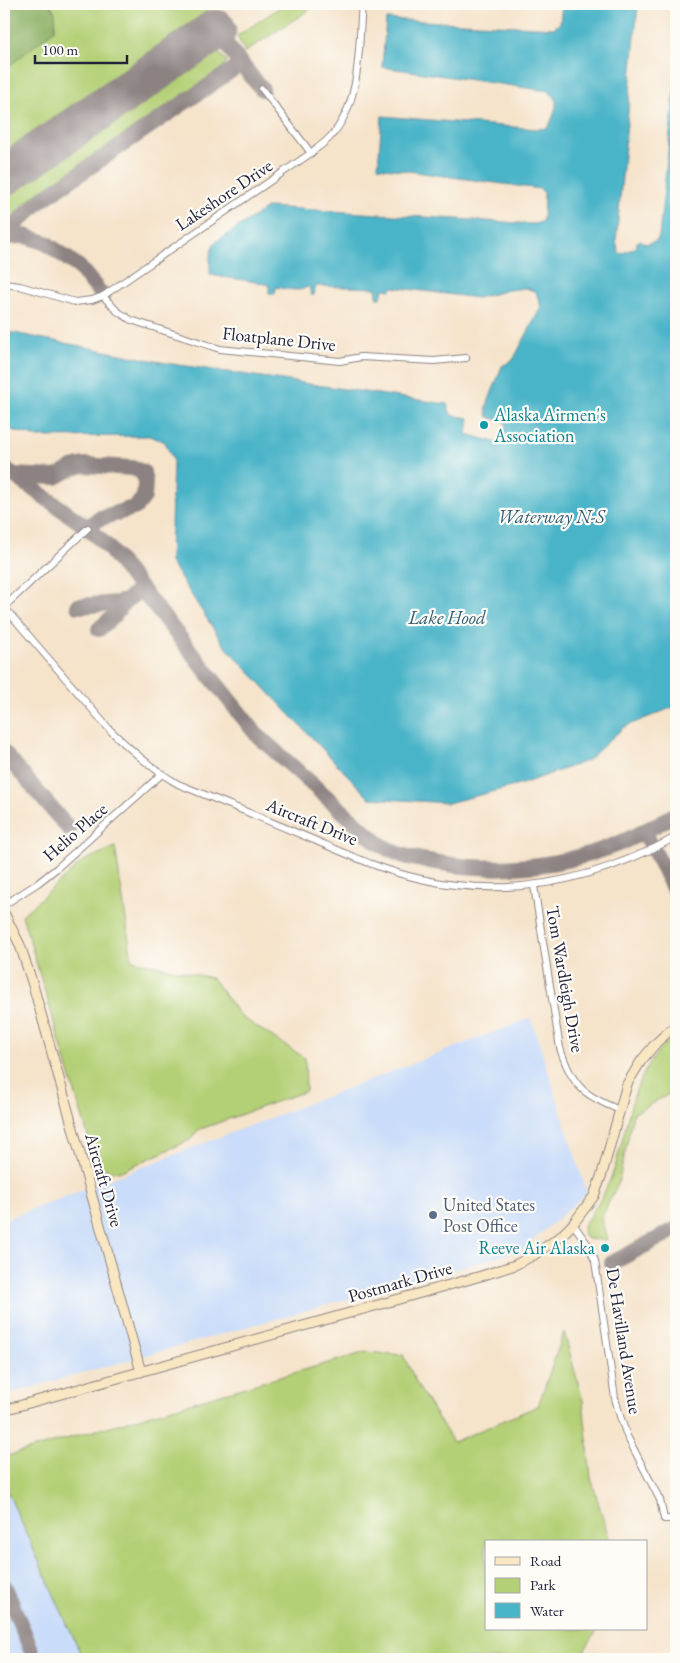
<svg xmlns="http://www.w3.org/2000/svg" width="680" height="1663" viewBox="0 0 680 1663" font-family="'EB Garamond',serif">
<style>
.built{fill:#c9dcf9}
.green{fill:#b4d076;stroke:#6b7958}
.forest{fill:#8fb267;stroke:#586a51}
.water{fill:#4ab4c8;stroke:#366b82}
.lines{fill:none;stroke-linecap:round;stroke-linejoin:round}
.taxiway{stroke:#8c8282;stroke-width:16}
.runway{stroke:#8c8282;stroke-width:41}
.street-casing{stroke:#8c8282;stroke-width:8}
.secondary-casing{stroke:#8c8282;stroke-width:11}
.street{stroke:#fff;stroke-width:6}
.secondary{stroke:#f9e7c3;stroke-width:9}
.culture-dot{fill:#0f9aa8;stroke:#fdfcf7;stroke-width:2}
.service-dot{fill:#5c6f8a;stroke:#fdfcf7;stroke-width:2}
.labels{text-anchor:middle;stroke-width:4.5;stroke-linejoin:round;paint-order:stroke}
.street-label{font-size:18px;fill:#22223b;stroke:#fdfcf7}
.culture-label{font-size:18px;fill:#0d838f;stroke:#fdfcf7;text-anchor:start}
.service-label{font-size:18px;fill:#4e5e75;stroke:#fdfcf7;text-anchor:start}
.water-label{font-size:19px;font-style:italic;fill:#325c73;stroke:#fdfcf7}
</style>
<rect width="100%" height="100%" fill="#fdfcf7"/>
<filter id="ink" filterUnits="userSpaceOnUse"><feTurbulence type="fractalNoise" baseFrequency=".02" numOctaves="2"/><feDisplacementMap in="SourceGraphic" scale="10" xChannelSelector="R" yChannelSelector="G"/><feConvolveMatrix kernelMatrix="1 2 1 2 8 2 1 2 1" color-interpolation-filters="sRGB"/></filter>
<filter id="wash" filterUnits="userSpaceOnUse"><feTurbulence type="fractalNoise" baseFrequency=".0096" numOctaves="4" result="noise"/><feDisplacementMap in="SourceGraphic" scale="20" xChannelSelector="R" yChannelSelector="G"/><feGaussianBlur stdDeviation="1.12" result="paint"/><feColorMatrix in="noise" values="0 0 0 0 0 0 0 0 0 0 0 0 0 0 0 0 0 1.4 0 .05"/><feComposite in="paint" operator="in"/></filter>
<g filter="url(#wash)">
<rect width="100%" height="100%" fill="#f5e3ca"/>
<g class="built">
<polygon points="531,1018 587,1193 522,1250 4,1395 4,1220"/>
<polygon points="4,1484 83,1659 4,1659"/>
</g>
<g class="green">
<polygon points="4,4 217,4 4,153"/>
<polygon points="285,4 318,4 245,52 237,36"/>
<polygon points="215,50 227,61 222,68 39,192 20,207 12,221 4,223 4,196 204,54"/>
<polygon points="115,847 132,960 212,978 240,1016 305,1058 306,1091 198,1130 190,1140 119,1172 105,1169 96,1163 22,915 83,861"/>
<path d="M 676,1034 L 676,1074 L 670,1077 L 676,1090 L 633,1114 L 619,1181 L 601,1219 L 607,1238 L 606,1240 L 587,1239 L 583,1233 L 583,1227 C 586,1220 591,1215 595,1208 C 603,1196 609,1183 614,1170 C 631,1117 629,1074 676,1034 Z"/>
<polygon points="564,1332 583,1401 591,1478 610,1542 486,1542 486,1629 598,1629 579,1659 83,1659 4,1484 4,1457 366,1352 403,1355 419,1388 453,1442 538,1406"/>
</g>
<polygon class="forest" points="4,4 50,4 55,12 55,29 4,70"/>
<path class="water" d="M 562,4 L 638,4 L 616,242 L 620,254 L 635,248 L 637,242 L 641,240 L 645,244 L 656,241 L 659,236 L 676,77 L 676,706 L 624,727 L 587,761 L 519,785 L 448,803 L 369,798 L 224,645 L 170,562 L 173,460 L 165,442 L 150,436 L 38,437 L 4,428 L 4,331 L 166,363 L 447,404 L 451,415 L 469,418 L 467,434 L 498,443 L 502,442 L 506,425 L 505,422 L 488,417 L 486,408 L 502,366 L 513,360 L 541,307 L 536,292 L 526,288 L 509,290 L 477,298 L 392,287 L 391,290 L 383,289 L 381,298 L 377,298 L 376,288 L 316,286 L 314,295 L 311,295 L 309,286 C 300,293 288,289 276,287 L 275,294 L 269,293 L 269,285 L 262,283 L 210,275 L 210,255 L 214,243 L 268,207 L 534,224 L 541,222 L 543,219 L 544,193 L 540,189 L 378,167 L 382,116 L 538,129 L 547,128 C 551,124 557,108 556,101 C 556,97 551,94 548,91 L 382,67 L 386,19 L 554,28 L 560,23 Z"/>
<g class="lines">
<g class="taxiway">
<polyline points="216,30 241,64 262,89"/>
<polyline points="4,235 40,201 241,64"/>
<polyline points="4,237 25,236 46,243 79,267 103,296"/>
<path d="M 4,468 L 88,528 L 107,546 L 257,735 L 377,842 C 400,858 413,858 440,863 C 500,873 559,867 615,845 C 636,837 656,825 676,814"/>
<polyline points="14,475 56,477 72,468 84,465 132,468 143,472 145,482 144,497 136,507 98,519 88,528"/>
<polyline points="78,606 117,603 125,601"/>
<polyline points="99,629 115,615 122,604 141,589"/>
<polyline points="4,753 69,829"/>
<polyline points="644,831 676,894"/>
<polyline points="612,1263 676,1229"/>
<polyline points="4,1585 35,1659"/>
</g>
<polyline class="runway" points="4,176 216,30"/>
</g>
</g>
<g filter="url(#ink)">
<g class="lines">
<defs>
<g id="street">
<polyline points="262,89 311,153"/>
<path d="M 4,284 L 20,286 L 75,302 L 92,300 L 103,296 L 311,153 C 317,148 325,143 331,136 C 362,102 358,47 362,4"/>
<polyline points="103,296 117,311 131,320 220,349 340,361 361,357 434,361 466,358"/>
<path d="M 4,607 L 110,730 C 131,750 152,769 178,784 C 223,802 269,821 314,840 C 349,855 384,871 421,879 C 511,900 596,880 676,837"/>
<polyline points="4,607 88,528"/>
<path d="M 534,886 L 560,1048 C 572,1086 584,1096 620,1110"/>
<polyline points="4,905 38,883 57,868 162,774"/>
<polyline points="573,1224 589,1246 595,1261 615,1398 620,1416 627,1436 660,1500 664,1519 676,1519"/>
</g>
<g id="secondary">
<polyline points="4,913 20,945 33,985 141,1372"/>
<polyline points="4,1410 481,1276 515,1265 534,1255 560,1237 573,1224 594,1196 602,1174 627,1084 641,1061 656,1043 676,1025"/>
</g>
</defs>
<use href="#street" class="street-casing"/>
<use href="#secondary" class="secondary-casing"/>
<use href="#street" class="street"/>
<use href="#secondary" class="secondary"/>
</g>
</g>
<g class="culture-dot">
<circle cx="484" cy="425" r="5"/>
<circle cx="605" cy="1248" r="5"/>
</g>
<circle class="service-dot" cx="433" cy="1215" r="5"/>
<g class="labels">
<g class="street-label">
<text transform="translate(224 195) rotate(-34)" y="6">Lakeshore Drive</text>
<text transform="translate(279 339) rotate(6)" y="6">Floatplane Drive</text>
<text transform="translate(312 822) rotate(22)" y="6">Aircraft Drive</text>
<text transform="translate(75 832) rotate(-41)" y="6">Helio Place</text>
<text transform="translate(565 979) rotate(80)" y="6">Tom Wardleigh Drive</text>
<text transform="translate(104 1180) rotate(74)" y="6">Aircraft Drive</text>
<text transform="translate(400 1282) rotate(-16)" y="6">Postmark Drive</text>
<text transform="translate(624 1341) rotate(81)" y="6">De Havilland Avenue</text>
</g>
<g class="culture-label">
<text x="494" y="421">Alaska Airmen's<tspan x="494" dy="21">Association</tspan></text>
<text x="595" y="1254" text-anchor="end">Reeve Air Alaska</text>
</g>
<g class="service-label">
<text x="443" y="1211">United States<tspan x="443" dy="21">Post Office</tspan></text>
</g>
<g class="water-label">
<text x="551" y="523">Waterway N-S</text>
<text x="447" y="624">Lake Hood</text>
</g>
</g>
<rect width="680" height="1663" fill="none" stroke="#fdfcf7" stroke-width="20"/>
<rect x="485" y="1540" width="162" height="90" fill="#fdfcf7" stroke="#a5a5ac"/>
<rect x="495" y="1557" width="25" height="8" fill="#f9e7c3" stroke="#a5a5ac"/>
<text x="530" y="1566" font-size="15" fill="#22223b">Road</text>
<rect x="495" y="1578" width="25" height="15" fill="#b4d076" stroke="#a5a5ac"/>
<text x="530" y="1590" font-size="15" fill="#22223b">Park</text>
<rect x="495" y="1603" width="25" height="15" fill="#4ab4c8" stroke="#a5a5ac"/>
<text x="530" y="1616" font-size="15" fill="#22223b">Water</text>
<path d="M35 55v8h92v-8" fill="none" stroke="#22223b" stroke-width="2.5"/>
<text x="42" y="55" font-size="15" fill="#22223b" stroke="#fdfcf7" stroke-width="4" paint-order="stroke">100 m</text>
</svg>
